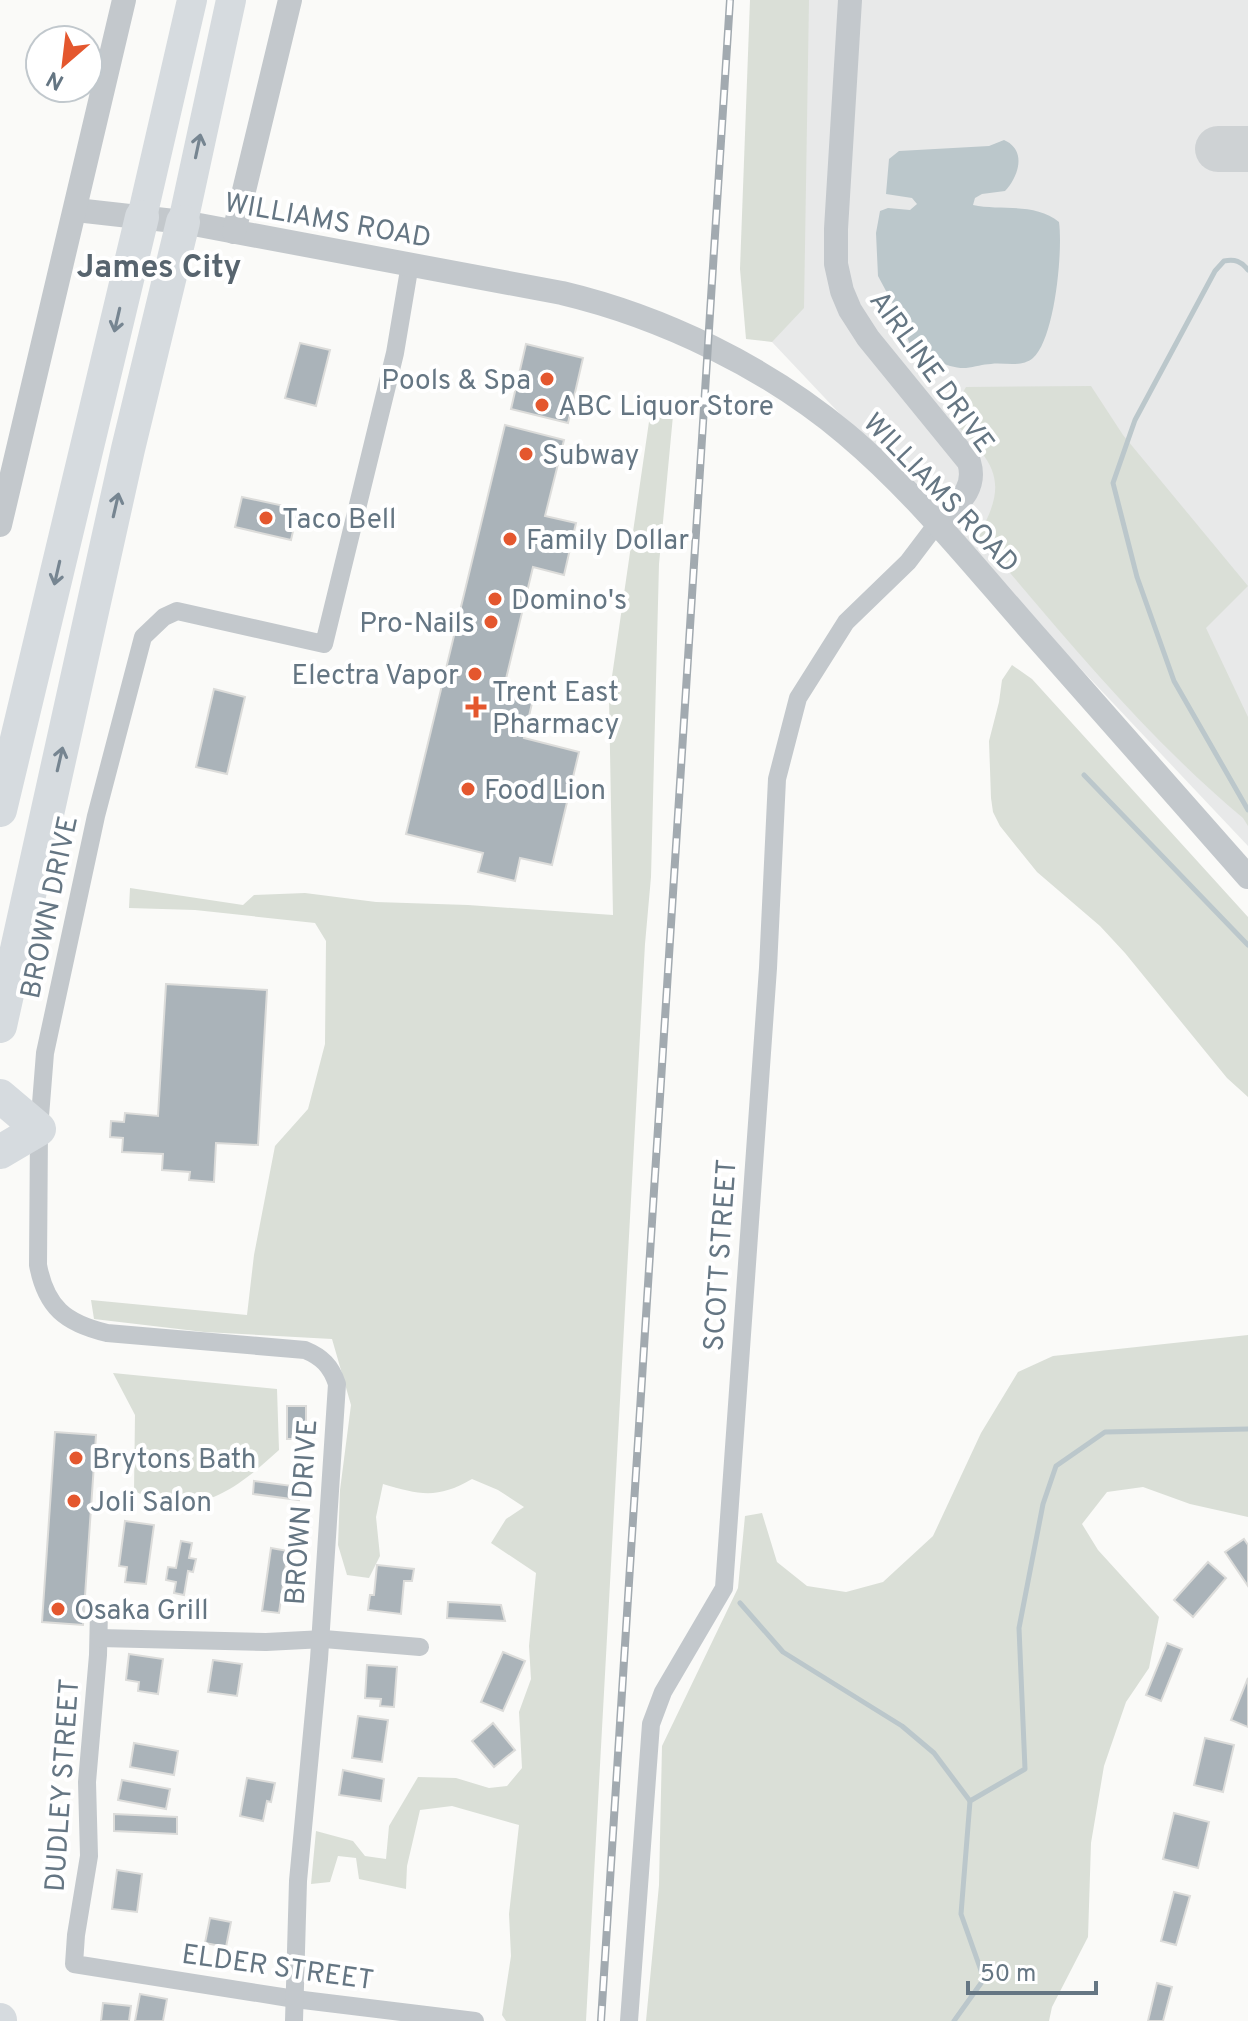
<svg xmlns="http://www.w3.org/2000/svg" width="1248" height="2021" viewBox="0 0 1248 2021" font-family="Overpass,sans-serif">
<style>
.built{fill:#e8e9e9}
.green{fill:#dadfd7}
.water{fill:#bbc7cb}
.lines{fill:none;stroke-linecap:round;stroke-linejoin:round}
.stream{stroke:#bbc7cb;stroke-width:5}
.taxiway{stroke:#ced2d4;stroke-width:46}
.building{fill:#aab3b9;stroke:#dcdcda;stroke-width:2}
.minor{stroke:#c3c8cc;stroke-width:18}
.tertiary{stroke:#c3c8cc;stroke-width:24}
.trunk{stroke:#d6dbdf;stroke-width:30}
.motorway{stroke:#d6dbdf;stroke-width:34}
.rail-casing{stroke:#a2aab0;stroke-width:8}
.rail{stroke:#fff;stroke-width:5;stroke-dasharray:15;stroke-linecap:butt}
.oneway{stroke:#768591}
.poi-dot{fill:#e4572e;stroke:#fff;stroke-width:3}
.labels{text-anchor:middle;stroke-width:8;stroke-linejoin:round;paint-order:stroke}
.street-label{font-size:28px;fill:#657683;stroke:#fff}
.poi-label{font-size:28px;fill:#657683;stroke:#fff;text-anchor:start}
.quarter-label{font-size:32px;font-weight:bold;fill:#57646e;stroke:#fff}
</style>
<rect width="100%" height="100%" fill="#fafaf8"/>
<polygon class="built" points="792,0 1248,0 1248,846 772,342"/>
<g class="green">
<polygon points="750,0 809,0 804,308 772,342 746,339 740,269"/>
<path d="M 1091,386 L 1123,435 L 1248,586 L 1206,628 L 1248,717 L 1248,826 L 1243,818 C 1145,736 1065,637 982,540 L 979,534 C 1013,476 989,459 949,417 L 966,387 Z"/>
<path d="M 674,405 L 659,564 L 651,877 L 645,944 L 586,2021 L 506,2021 L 502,2015 L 511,1956 L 509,1914 L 519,1825 L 452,1806 L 420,1810 L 407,1866 L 406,1889 L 359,1879 L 356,1858 L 338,1856 L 330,1882 L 311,1884 L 316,1831 L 353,1841 L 365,1856 L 386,1859 L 389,1826 L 418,1777 L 456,1778 L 489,1788 L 507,1786 L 522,1768 L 519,1712 L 531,1679 L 529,1646 L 536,1573 L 491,1543 L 506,1519 L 524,1507 L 498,1490 L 472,1479 C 438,1499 420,1495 383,1484 L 376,1517 L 380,1556 L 369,1578 L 347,1575 L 338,1545 L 340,1490 L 351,1405 L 332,1339 L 204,1332 L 94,1319 L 91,1300 L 247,1315 L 254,1255 L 275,1146 L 308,1109 L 325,1044 L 326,941 L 315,923 L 195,910 L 129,908 L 130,888 L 243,905 L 254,895 L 305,893 L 376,902 L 468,905 L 613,915 L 609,697 L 651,408 Z"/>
<polygon points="1012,665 1032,679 1248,917 1248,1097 1227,1078 1125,953 1100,926 1037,872 1000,826 993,812 991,798 989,741 999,702 1002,680"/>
<polygon points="1248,1335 1248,1517 1190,1504 1143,1487 1107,1492 1082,1524 1098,1550 1159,1617 1149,1668 1126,1702 1104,1766 1091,1843 1088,1937 1052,2007 1049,2021 646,2021 659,1885 662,1746 738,1588 745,1516 762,1513 777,1562 807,1586 846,1592 883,1582 933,1536 981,1433 1018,1372 1053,1356"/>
<path d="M 113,1373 L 277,1389 L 279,1450 C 246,1480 212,1510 164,1503 C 154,1501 143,1495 134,1491 L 135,1415 Z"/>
</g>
<path class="water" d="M 1004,140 C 1027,150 1019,176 1005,191 L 982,194 L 975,198 L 973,205 C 1000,211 1035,202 1059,222 C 1063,250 1055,339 1033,358 C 1021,368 1004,362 991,364 C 983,364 975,367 966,368 C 948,369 925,356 910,345 L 900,317 L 878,276 L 876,233 L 880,211 L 888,208 L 910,210 L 917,204 L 912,198 L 886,194 L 889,159 L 899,151 L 989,146 Z"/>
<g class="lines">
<g class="stream">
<path d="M 1248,270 C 1241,261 1235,259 1224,261 L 1215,271 L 1135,420 L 1113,483 L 1137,577 L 1174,681 L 1248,810"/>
<polyline points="1084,775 1248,945"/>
<polyline points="740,1603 783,1652 902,1726 934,1753 970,1801"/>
<polyline points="954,2021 984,1979 961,1914 970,1801 1025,1769 1019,1628 1043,1504 1056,1466 1105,1432 1248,1429"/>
</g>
<polyline class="taxiway" points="1218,149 1248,149"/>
</g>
<g class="building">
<polygon points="300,343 330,350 316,406 285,398"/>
<polygon points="526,344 583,358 568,423 511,409"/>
<polygon points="505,425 564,440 545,516 576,523 564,575 533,567 505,683 535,690 524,738 579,752 552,865 520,858 515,881 478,872 483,853 406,834"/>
<polygon points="242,497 298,509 291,540 235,527"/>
<polygon points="214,689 245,697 227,774 196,767"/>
<polygon points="166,984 267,990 258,1145 216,1143 214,1182 189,1180 190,1172 162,1170 163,1154 122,1152 123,1138 110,1137 111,1121 124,1122 125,1113 158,1116"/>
<rect x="287" y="1406" width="19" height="33"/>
<polygon points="55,1432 96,1435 83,1625 42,1622"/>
<polygon points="254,1481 300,1487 299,1500 253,1494"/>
<polygon points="125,1521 154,1525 146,1584 125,1582 127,1567 119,1566"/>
<polygon points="1244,1539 1248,1545 1248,1586 1225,1552"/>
<polygon points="181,1541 192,1543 189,1558 196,1559 193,1572 188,1571 184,1595 174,1593 176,1582 166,1580 168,1567 176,1568"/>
<polygon points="271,1548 288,1551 279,1613 262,1611"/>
<polygon points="1208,1562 1226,1578 1193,1617 1174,1600"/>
<polygon points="377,1565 414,1569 412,1581 404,1581 401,1614 368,1610 370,1595 374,1595"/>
<polygon points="448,1602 501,1605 505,1621 447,1618"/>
<polygon points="1167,1643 1182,1649 1161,1701 1146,1695"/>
<polygon points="503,1652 525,1661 503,1711 481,1702"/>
<polygon points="129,1654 163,1659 158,1694 138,1691 139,1682 126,1680"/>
<polygon points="213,1660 242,1664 237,1696 208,1692"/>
<polygon points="367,1665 397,1667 394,1707 380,1706 381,1699 365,1698"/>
<polygon points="1248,1678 1248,1727 1231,1720"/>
<polygon points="358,1716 388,1720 382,1762 352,1758"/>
<polygon points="493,1723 515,1750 494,1767 472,1741"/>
<polygon points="1205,1738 1234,1745 1223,1792 1194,1785"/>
<polygon points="134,1743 178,1751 174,1775 130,1767"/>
<polygon points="343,1770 384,1779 381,1801 339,1795"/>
<polygon points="247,1778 275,1783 271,1802 267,1801 263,1821 240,1816"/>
<polygon points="122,1780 170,1789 166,1809 118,1800"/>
<polygon points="1174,1813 1209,1822 1198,1868 1163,1859"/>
<polygon points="114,1814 177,1817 177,1834 114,1831"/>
<polygon points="117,1870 142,1874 137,1912 112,1909"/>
<polygon points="1174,1892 1190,1896 1176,1945 1161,1941"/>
<polygon points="210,1918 231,1922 226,1947 205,1943"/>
<polygon points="1157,1983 1172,1987 1163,2021 1148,2021"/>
<polygon points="140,1994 167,1999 163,2021 135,2021"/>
<polygon points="103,2003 131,2006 129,2021 101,2021"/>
</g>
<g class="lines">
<g class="minor">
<polyline points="99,1610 98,1655 87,1782 89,1856 76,1935 74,1964 295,1999 475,2021"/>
<polyline points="99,1638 266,1642 324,1639 420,1647"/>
<path d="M 294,2021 L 298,1881 L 319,1659 L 337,1384 C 331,1366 322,1357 305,1350 L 107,1333 C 65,1323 46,1307 38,1265 L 39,1129 L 45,1053 L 96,816 L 143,637 L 164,617 L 177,611 L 324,644 L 395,353 L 410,264"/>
<polyline points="629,2021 651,1724 663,1692 724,1588 768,968 777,779 798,698 846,622 908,562 936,525"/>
</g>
<g class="tertiary">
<path d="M 850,0 L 836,229 L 836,264 L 842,291 L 850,310 L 868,338 L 969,462 C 978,491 955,505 936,525"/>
<path d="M 76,210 L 183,222 L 562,293 C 663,317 766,367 846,434 C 915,492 973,565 1032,632 C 1104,714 1176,796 1248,877"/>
<polyline points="234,232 290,0"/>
<polyline points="0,525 124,0"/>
</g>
<g class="trunk">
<polyline points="142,217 192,0"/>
<polyline points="183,222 231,0"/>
</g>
<g class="motorway">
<polyline points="0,810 142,217"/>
<polyline points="0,1026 128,449 183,222"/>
<polyline points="0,1096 39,1129 0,1152"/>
<polyline points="0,2020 0,2021"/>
</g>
<defs>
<polyline id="rail" points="601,2021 730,0"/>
</defs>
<use href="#rail" class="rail-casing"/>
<use href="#rail" class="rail"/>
</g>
<defs><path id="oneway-shaft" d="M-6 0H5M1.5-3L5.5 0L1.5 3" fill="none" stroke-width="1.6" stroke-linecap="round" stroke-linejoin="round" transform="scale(2)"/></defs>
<g class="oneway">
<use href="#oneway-shaft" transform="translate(198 146) rotate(-78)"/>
<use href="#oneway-shaft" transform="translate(117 320) rotate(103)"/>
<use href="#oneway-shaft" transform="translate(116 505) rotate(-77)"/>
<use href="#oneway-shaft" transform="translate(57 573) rotate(103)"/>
<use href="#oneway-shaft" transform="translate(60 759) rotate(-77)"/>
</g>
<g class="poi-dot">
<circle cx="547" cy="379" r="8"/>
<circle cx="542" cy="405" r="8"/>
<circle cx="526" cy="454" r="8"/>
<circle cx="266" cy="518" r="8"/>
<circle cx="510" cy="539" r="8"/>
<circle cx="495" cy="599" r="8"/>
<circle cx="491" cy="622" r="8"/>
<circle cx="475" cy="674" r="8"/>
<path d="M472 695h8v8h8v8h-8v8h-8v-8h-8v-8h8z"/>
<circle cx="468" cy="789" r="8"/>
<circle cx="76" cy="1458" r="8"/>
<circle cx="74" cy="1501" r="8"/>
<circle cx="58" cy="1609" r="8"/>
</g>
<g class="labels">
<g class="street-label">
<text transform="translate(328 219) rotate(10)" y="10">WILLIAMS ROAD</text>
<text transform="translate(933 371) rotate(54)" y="10">AIRLINE DRIVE</text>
<text transform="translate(942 492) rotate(46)" y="10">WILLIAMS ROAD</text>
<text transform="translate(48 907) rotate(-78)" y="10">BROWN DRIVE</text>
<text transform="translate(719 1255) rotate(-86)" y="10">SCOTT STREET</text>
<text transform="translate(300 1512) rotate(-86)" y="10">BROWN DRIVE</text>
<text transform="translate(61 1785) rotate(-86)" y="10">DUDLEY STREET</text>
<text transform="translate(278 1966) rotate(8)" y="10">ELDER STREET</text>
</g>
<g class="poi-label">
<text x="531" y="389" text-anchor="end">Pools &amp; Spa</text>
<text x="558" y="415">ABC Liquor Store</text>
<text x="542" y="464">Subway</text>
<text x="282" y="528">Taco Bell</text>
<text x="526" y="549">Family Dollar</text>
<text x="511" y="609">Domino's</text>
<text x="475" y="632" text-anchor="end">Pro-Nails</text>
<text x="459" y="684" text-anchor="end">Electra Vapor</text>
<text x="492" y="701">Trent East<tspan x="492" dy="32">Pharmacy</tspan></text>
<text x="484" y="799">Food Lion</text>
<text x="92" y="1468">Brytons Bath</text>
<text x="90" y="1511">Joli Salon</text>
<text x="74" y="1619">Osaka Grill</text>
</g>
<g class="quarter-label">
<text x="159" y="277">James City</text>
</g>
</g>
<g transform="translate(64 64) rotate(208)"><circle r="38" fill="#ffffff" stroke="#c1c8cd" stroke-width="2"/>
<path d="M0-6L14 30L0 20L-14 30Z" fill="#e4572e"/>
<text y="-12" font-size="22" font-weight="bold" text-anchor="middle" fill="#657683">N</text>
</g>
<path d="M968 1981v12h128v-12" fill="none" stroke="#657683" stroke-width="4"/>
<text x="980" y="1981" font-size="24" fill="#657683" stroke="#ffffff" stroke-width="6" paint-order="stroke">50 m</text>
</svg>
